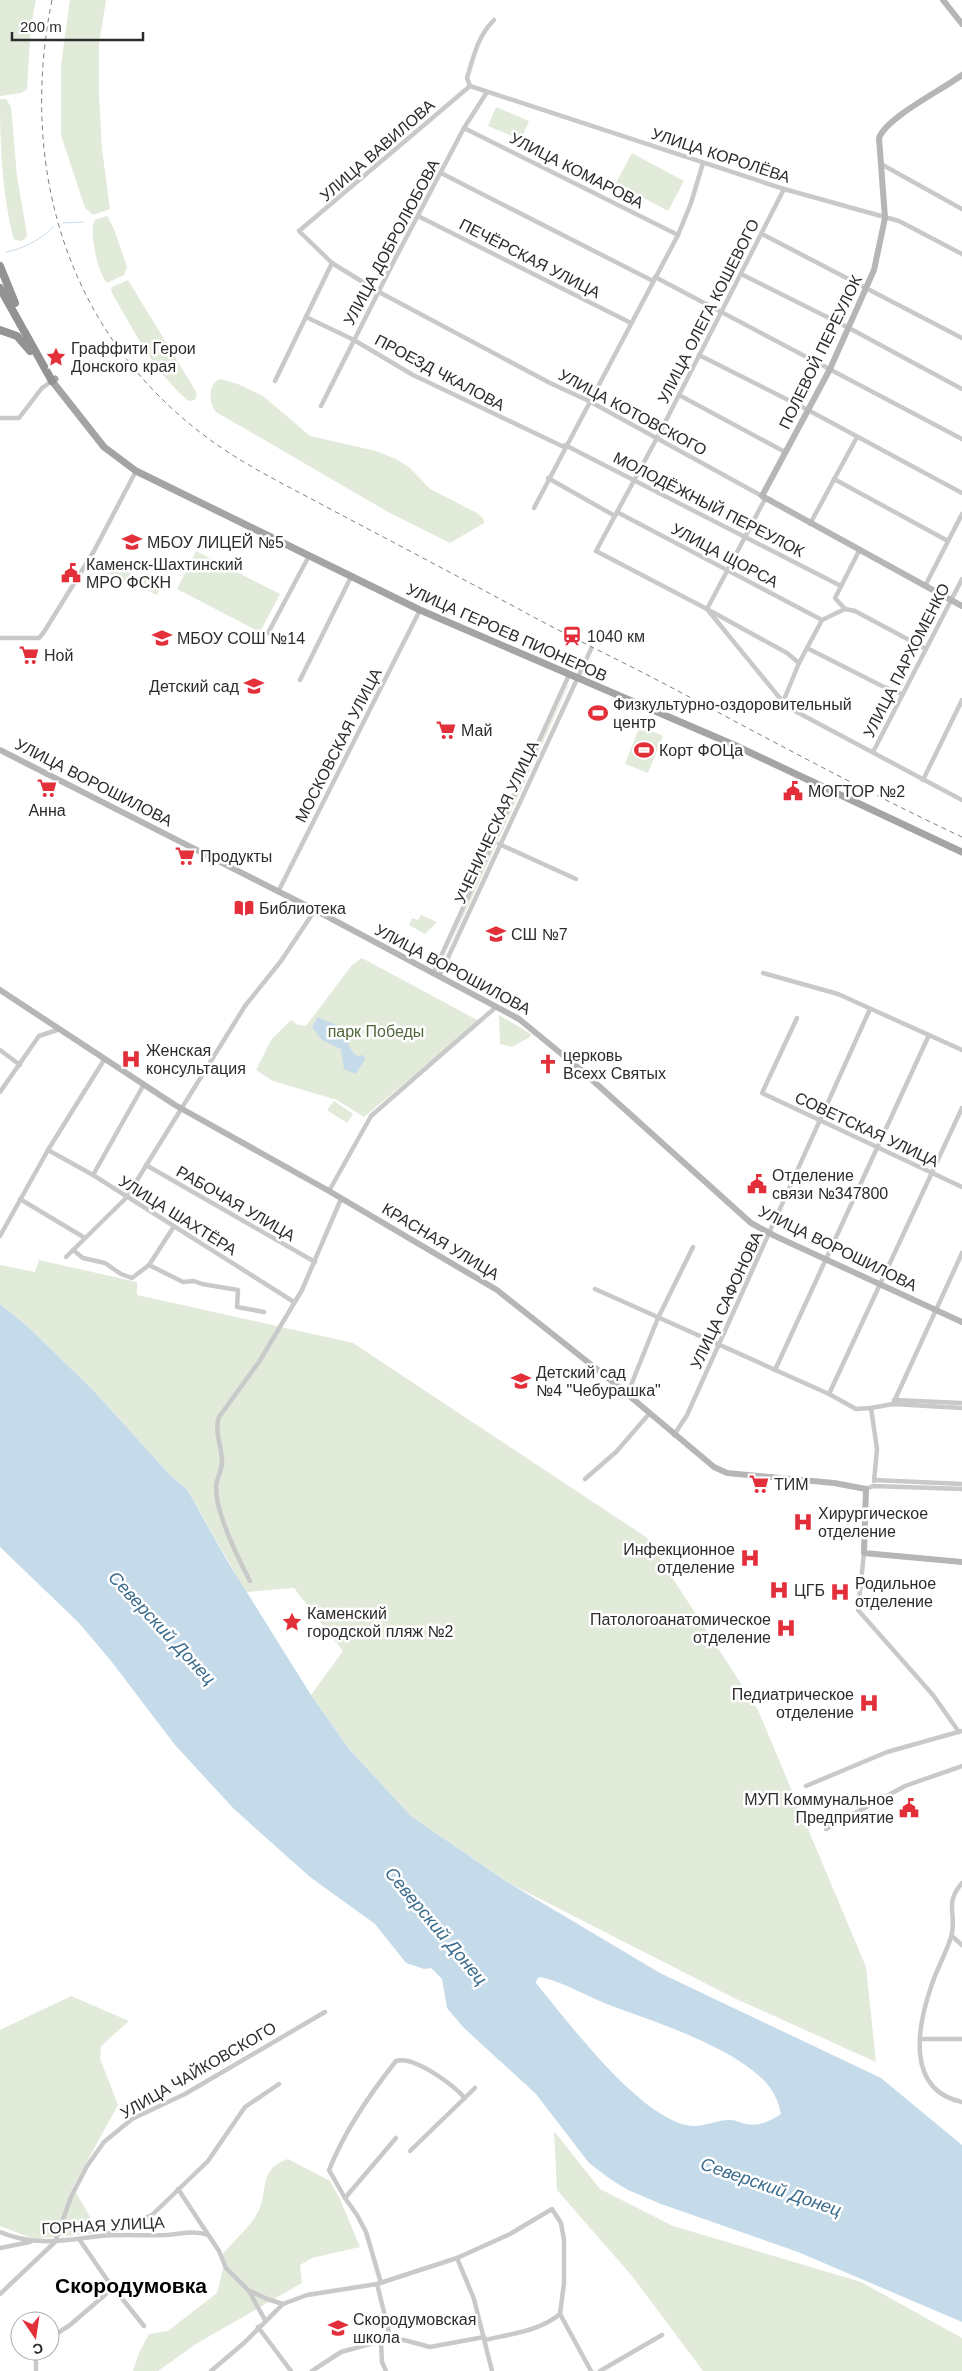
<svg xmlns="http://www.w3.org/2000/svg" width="962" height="2371" viewBox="0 0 962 2371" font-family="Arial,sans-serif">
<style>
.green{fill:#e2eada}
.water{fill:#c6dbea;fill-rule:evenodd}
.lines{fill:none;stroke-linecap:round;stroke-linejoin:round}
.stream{stroke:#c6dbea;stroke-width:1}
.street{stroke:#c9c9c9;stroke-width:4.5}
.secondary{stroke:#b6b6b6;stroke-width:6}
.primary{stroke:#a4a4a4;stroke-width:7}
.highway{stroke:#939393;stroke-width:8}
.rail{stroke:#818181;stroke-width:1;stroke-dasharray:5 4;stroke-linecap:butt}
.labels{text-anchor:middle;stroke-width:5;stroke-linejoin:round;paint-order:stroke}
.street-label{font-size:16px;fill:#2c2c2c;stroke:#fff}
.poi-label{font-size:16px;fill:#2c2c2c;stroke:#fff;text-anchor:start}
.park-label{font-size:16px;fill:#4f673b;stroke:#fff}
.water-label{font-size:18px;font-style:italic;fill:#3c6c8d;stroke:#fff}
.district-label{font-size:21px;font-weight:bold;fill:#000;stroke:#fff}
</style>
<rect width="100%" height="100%" fill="#fff"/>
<g class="green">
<polygon points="0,0 36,0 31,26 27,89 21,93 0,96"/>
<polygon points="70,0 106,0 99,44 99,95 102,149 110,209 93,215 85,208 61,135 61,65"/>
<path d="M 0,99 L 6,99 L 11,107 L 17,176 L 27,235 L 26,238 L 21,241 L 15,240 L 13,237 C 2,191 0,146 0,99 Z"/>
<polygon points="496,107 529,121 521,140 488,126"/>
<polygon points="632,153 684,181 668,211 616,183"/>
<path d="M 107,216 L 114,229 L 127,267 L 124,275 L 107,283 C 98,274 88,230 95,220 Z"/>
<path d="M 128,280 L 192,385 L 197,394 L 195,400 L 188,401 L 185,398 C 153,369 132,328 111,291 L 112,287 Z"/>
<path d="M 220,379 L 238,384 L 263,396 L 310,436 L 376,451 L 396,459 L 410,468 L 430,489 L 477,513 L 483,518 L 484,523 L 450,543 L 388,512 L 216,412 C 208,403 208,383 220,379 Z"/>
<polygon points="196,551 280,594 260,632 177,589"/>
<polygon points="98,559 160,586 157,595 96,568"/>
<polygon points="568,685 569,685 443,961 495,840"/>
<polygon points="640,726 663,736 648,773 625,764"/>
<polygon points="421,915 437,922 425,934 409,925 412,918 418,920"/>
<polygon points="362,958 479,1021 364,1117 337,1100 273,1081 256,1070 271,1040 291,1020 298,1025 306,1026 352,965"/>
<polygon points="499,1015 531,1034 530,1037 512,1047 500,1044"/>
<polygon points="334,1101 353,1114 347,1123 327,1110"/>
<polygon points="39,1260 137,1282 137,1295 353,1343 646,1537 758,1710 866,1967 876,2062 734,1998 507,1882 411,1816 350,1750 311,1695 343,1651 294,1588 246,1592 187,1489 171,1476 91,1388 25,1324 0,1304 0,1265 35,1272"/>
<polygon points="71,1996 129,2021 101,2046 100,2059 118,2105 73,2187 99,2233 34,2239 0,2226 0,2030"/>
<polygon points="554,2131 600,2189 673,2226 861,2282 962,2338 962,2371 703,2371 632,2276 557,2190"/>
<path d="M 288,2159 L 330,2181 L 340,2199 L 360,2247 L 312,2258 L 300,2265 L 302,2283 L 196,2344 L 158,2371 L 133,2371 L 139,2353 L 149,2334 L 168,2331 L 217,2293 L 224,2265 L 221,2256 C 231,2244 251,2226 258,2212 C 269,2190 258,2169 288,2159 Z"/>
</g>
<g class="water">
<path d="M 318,1017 L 334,1024 L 349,1035 C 347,1045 350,1049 357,1056 L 363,1055 L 365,1059 L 356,1074 L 344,1069 L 341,1049 L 322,1040 L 312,1027 Z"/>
<path d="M 0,1304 L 25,1324 L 91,1388 L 171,1476 L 187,1489 L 228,1562 L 311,1695 L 350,1750 L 411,1816 L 507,1882 L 660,1973 L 881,2078 L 962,2145 L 962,2322 L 798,2252 L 661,2204 L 628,2190 L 610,2179 L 589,2163 L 536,2094 L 464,2028 L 452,2014 L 447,2008 L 442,1979 L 431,1968 L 424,1969 L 406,1963 L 375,1924 L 310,1877 L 234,1809 L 175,1745 L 111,1661 L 79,1623 L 0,1547 ZM 540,1977 C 563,1982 583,1994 604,2003 C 649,2020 754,2052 775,2096 C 778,2102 780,2109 781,2114 C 770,2121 759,2127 746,2124 C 741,2123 736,2120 731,2120 C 715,2119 703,2129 686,2125 C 637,2114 568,2022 536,1983 L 537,1979 Z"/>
</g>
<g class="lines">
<g class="stream">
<polyline points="63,223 83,222"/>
<path d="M 6,252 C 21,250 44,238 54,226"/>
</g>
<g class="street">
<polyline points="470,86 299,231 332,263 379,292 550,383 589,401 762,496"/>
<polyline points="470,86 784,189 899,221 962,254"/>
<path d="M 470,86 L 467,78 C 474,56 477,37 494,20"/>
<polyline points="464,128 678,235"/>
<polyline points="881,164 962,209"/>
<polyline points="441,173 653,281"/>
<polyline points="784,189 657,438 596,551 707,609 783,702 793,710 962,800"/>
<polyline points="418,216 631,323"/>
<polyline points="762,234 962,338"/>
<polyline points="741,274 849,328 962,389"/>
<polyline points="655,277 962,439"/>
<polyline points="306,317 354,340 413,375 564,447"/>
<polyline points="699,355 808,410 962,493"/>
<polyline points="275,381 332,263"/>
<polyline points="679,395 785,452"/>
<polyline points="321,406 396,257 464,128 487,92"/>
<polyline points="0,418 19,418 42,388 52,381"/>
<polyline points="565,445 841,586"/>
<polyline points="548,478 615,516"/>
<polyline points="834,479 948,541"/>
<polyline points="765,499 707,609 787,653 799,663"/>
<polyline points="534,508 678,235 691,203 703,163"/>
<polyline points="617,512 822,620"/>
<polyline points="810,524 857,437"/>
<polyline points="925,586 962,514"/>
<polyline points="845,609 855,611 926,649"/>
<polyline points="268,633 309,556"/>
<polyline points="0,638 39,638 44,632 94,551 136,471"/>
<polyline points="807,648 882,686 902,694"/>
<polyline points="300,680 351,577"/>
<polyline points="783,702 799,663 822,620 845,609 835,598 859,551"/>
<polyline points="873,752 962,579"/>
<polyline points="923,780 962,700"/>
<polyline points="499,844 576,879"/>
<polyline points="278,892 420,610"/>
<polyline points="763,973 838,994 962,1050"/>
<polyline points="433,974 569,675"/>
<polyline points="439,977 591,649"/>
<polyline points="797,1018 762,1093 962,1187"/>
<polyline points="0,1050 20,1065"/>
<polyline points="0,1092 39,1036 60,1029"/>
<polyline points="48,1150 93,1175 294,1302"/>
<polyline points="146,1165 315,1262"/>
<polyline points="93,1175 143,1086"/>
<polyline points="329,1191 371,1116 496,1007"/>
<polyline points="20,1199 85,1238"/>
<polyline points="0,1236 48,1150 104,1060"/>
<polyline points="73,1250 83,1258 105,1263 121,1274 132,1278 149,1265 183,1282 194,1281 202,1284 238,1290 237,1307 264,1312"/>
<polyline points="66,1257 126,1198 245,1006 281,961 315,910"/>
<polyline points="149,1265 173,1228"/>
<polyline points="595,1289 829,1394 856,1409 871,1408 893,1404 962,1408"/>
<polyline points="775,1370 929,1035"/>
<polyline points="829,1394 962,1108"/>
<polyline points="627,1395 658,1318 693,1247"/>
<polyline points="894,1400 962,1403"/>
<polyline points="893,1404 962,1253"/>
<polyline points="871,1408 877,1449 874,1481"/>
<polyline points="674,1435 687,1415 870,1009"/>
<polyline points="585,1479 616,1452 649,1414"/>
<polyline points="874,1480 962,1484"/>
<polyline points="866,1489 873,1486 962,1489"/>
<polyline points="864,1553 858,1610 933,1695 959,1732"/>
<path d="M 250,1581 C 238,1558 216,1514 216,1488 C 216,1479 222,1471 222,1462 C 222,1446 214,1432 219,1417 L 259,1362 L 302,1290 L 341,1199"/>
<polyline points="806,1786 887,1752 962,1731"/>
<polyline points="826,1829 905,1786 962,1766"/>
<path d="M 962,1883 C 943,1905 958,1915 951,1937 C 946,1954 936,1970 931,1987 C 917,2028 906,2090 962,2102"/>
<polyline points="952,1936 962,1945"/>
<polyline points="920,2039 962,2039"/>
<polyline points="410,2151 475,2088"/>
<polyline points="178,2189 219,2251 226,2268 248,2290 267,2299 283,2304"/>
<polyline points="345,2198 396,2138"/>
<path d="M 0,2232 C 37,2247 64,2240 101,2236 C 123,2234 145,2236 167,2235 C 181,2234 194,2230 208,2235"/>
<polyline points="101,2236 152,2215 208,2161 245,2107 279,2084"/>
<polyline points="79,2239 108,2281 144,2326"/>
<polyline points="0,2248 30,2242"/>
<polyline points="457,2258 474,2299 492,2371"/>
<path d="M 381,2283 L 366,2232 L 357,2215 L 345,2198 L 329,2170 C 345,2130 369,2095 396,2061 C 414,2055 453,2085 465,2098"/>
<polyline points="377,2284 391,2340"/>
<polyline points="249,2291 265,2320"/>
<polyline points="0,2294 55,2242 71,2197 87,2166 104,2142 132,2119 185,2094 325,2012"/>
<polyline points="258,2327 291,2371"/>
<polyline points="50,2338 70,2325 106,2294 108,2281"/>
<path d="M 485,2340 C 510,2334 540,2331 560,2314"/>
<polyline points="381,2341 382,2362 386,2371"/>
<polyline points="36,2371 36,2355 38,2351"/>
<polyline points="211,2371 244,2343 283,2304 307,2295 377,2284 457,2258 510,2234 552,2209 561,2223 564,2240 564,2283 560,2314 591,2371"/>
<polyline points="312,2371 341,2352 381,2341 404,2340 430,2347 484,2337"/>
<polyline points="600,2371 662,2335"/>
</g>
<g class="secondary">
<polyline points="943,0 962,24"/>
<path d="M 962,75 C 942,90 887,117 879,138 L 885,218 L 874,270 L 830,369 L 762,496 L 962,606"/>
<polyline points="0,750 315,910 519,1019 580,1069 751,1223 775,1236 962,1322"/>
<polyline points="0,990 175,1105 329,1191 497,1290 608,1378 714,1467 727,1473 834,1483 866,1489 864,1553 962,1562"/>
</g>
<polyline class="primary" points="55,379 52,381 104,447 136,471 420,610 734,745 962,852"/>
<g class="highway">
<polyline points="0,266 15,303"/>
<polyline points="0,288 52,381"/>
<polyline points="0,330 17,336 30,351"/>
</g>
<path class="rail" d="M 52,0 C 18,168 67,335 209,439 C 247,467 290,487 332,510 C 393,542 455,575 517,608 C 564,634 613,657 661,682 C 761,735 860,789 962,837"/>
</g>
<defs>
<symbol id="sight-bare" viewBox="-9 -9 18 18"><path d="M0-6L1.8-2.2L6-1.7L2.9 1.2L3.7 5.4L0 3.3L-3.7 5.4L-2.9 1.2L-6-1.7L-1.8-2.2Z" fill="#e32f3a" stroke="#fff" stroke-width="2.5" paint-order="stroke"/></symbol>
<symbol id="school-bare" viewBox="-9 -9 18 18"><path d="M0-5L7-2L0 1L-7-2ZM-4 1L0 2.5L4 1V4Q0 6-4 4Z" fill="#e32f3a" stroke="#fff" stroke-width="2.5" paint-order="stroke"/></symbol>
<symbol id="civic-bare" viewBox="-9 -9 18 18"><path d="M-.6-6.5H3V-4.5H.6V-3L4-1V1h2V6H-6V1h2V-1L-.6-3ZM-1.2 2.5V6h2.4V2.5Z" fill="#e32f3a" stroke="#fff" stroke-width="2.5" paint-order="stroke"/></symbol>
<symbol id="station-bare" viewBox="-9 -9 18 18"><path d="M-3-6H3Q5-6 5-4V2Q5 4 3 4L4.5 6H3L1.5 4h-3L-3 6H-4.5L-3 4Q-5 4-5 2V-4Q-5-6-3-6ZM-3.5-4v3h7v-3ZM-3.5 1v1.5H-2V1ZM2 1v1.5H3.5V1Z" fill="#e32f3a" stroke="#fff" stroke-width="2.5" paint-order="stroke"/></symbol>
<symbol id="supermarket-bare" viewBox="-9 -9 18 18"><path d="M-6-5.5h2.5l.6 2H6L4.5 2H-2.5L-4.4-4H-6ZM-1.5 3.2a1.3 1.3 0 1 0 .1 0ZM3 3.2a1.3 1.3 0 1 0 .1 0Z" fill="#e32f3a" stroke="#fff" stroke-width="2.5" paint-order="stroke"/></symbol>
<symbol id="stadium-bare" viewBox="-9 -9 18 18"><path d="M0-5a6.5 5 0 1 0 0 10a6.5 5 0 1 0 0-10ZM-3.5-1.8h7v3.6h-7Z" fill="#e32f3a" stroke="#fff" stroke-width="2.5" paint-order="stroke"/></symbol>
<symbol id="library-bare" viewBox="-9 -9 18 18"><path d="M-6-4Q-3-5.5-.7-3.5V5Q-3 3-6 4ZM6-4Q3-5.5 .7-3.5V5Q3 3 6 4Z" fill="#e32f3a" stroke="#fff" stroke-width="2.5" paint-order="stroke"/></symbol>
<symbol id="hospital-bare" viewBox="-9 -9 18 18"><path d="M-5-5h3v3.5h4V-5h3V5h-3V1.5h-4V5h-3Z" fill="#e32f3a" stroke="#fff" stroke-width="2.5" paint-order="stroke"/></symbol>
<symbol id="church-bare" viewBox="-9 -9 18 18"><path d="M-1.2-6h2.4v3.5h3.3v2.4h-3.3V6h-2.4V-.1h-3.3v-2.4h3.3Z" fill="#e32f3a" stroke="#fff" stroke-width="2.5" paint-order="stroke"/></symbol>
</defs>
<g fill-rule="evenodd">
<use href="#sight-bare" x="42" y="343" width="28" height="28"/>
<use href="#school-bare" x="118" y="528" width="28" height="28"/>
<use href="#civic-bare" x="57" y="559" width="28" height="28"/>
<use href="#station-bare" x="558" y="622" width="28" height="28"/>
<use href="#school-bare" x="148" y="624" width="28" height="28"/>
<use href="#supermarket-bare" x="15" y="641" width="28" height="28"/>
<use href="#school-bare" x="240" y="672" width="28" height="28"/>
<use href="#stadium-bare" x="584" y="699" width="28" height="28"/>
<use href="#supermarket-bare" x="432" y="716" width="28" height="28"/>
<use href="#stadium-bare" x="630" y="736" width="28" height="28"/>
<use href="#supermarket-bare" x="33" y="774" width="28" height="28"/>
<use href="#civic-bare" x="779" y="777" width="28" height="28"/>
<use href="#supermarket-bare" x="171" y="842" width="28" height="28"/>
<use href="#library-bare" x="230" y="894" width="28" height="28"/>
<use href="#school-bare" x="482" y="920" width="28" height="28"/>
<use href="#hospital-bare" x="117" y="1045" width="28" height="28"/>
<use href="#church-bare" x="534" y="1050" width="28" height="28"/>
<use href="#civic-bare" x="743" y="1170" width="28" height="28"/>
<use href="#school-bare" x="507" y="1367" width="28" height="28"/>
<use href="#supermarket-bare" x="745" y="1470" width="28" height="28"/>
<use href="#hospital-bare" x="789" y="1508" width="28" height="28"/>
<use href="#hospital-bare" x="736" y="1544" width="28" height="28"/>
<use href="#hospital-bare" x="765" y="1576" width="28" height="28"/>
<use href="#hospital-bare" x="826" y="1578" width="28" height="28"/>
<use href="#sight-bare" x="278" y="1608" width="28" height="28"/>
<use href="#hospital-bare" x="772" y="1614" width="28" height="28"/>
<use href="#hospital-bare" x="855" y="1689" width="28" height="28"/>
<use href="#civic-bare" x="895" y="1794" width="28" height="28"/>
<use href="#school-bare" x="324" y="2314" width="28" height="28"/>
</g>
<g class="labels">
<g class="street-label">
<text transform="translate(377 150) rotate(-41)" y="6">УЛИЦА ВАВИЛОВА</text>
<text transform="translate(721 155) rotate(18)" y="6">УЛИЦА КОРОЛЁВА</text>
<text transform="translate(577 170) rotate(27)" y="6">УЛИЦА КОМАРОВА</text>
<text transform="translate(391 242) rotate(-62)" y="6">УЛИЦА ДОБРОЛЮБОВА</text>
<text transform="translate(530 258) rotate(27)" y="6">ПЕЧЁРСКАЯ УЛИЦА</text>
<text transform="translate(708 311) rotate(-63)" y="6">УЛИЦА ОЛЕГА КОШЕВОГО</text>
<text transform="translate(820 352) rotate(-64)" y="6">ПОЛЕВОЙ ПЕРЕУЛОК</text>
<text transform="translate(440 372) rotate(28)" y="6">ПРОЕЗД ЧКАЛОВА</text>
<text transform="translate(633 412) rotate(28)" y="6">УЛИЦА КОТОВСКОГО</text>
<text transform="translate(709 504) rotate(27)" y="6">МОЛОДЁЖНЫЙ ПЕРЕУЛОК</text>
<text transform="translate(725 555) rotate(28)" y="6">УЛИЦА ЩОРСА</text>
<text transform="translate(507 632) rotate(24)" y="6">УЛИЦА ГЕРОЕВ ПИОНЕРОВ</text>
<text transform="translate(906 660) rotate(-63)" y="6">УЛИЦА ПАРХОМЕНКО</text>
<text transform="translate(338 745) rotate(-63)" y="6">МОСКОВСКАЯ УЛИЦА</text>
<text transform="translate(94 782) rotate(27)" y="6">УЛИЦА ВОРОШИЛОВА</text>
<text transform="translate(496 822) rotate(-65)" y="6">УЧЕНИЧЕСКАЯ УЛИЦА</text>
<text transform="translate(453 969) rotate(28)" y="6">УЛИЦА ВОРОШИЛОВА</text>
<text transform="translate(867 1129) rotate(25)" y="6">СОВЕТСКАЯ УЛИЦА</text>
<text transform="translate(236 1203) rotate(30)" y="6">РАБОЧАЯ УЛИЦА</text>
<text transform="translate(178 1215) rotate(32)" y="6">УЛИЦА ШАХТЁРА</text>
<text transform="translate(441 1241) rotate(31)" y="6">КРАСНАЯ УЛИЦА</text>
<text transform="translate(838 1248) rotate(26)" y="6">УЛИЦА ВОРОШИЛОВА</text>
<text transform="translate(726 1300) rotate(-65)" y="6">УЛИЦА САФОНОВА</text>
<text transform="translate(198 2070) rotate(-30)" y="6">УЛИЦА ЧАЙКОВСКОГО</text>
<text transform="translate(103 2225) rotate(-3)" y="6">ГОРНАЯ УЛИЦА</text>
</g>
<g class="poi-label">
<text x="71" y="354">Граффити Герои<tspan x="71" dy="18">Донского края</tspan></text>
<text x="147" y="548">МБОУ ЛИЦЕЙ №5</text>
<text x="86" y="570">Каменск-Шахтинский<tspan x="86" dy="18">МРО ФСКН</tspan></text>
<text x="587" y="642">1040 км</text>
<text x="177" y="644">МБОУ СОШ №14</text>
<text x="44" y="661">Ной</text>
<text x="239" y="692" text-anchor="end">Детский сад</text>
<text x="613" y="710">Физкультурно-оздоровительный<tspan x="613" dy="18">центр</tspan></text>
<text x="461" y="736">Май</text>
<text x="659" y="756">Корт ФОЦа</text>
<text x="808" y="797">МОГТОР №2</text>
<text x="47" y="816" text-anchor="middle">Анна</text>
<text x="200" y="862">Продукты</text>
<text x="259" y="914">Библиотека</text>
<text x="511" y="940">СШ №7</text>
<text x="146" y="1056">Женская<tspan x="146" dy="18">консультация</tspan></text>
<text x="563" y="1061">церковь<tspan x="563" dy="18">Всехх Святых</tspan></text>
<text x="772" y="1181">Отделение<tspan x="772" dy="18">связи №347800</tspan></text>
<text x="536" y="1378">Детский сад<tspan x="536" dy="18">№4 "Чебурашка"</tspan></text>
<text x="774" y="1490">ТИМ</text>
<text x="818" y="1519">Хирургическое<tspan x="818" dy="18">отделение</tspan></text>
<text x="735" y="1555" text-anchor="end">Инфекционное<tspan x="735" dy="18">отделение</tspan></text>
<text x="855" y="1589">Родильное<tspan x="855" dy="18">отделение</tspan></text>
<text x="794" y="1596">ЦГБ</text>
<text x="307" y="1619">Каменский<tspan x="307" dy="18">городской пляж №2</tspan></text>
<text x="771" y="1625" text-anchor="end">Патологоанатомическое<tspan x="771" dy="18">отделение</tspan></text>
<text x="854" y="1700" text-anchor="end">Педиатрическое<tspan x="854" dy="18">отделение</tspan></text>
<text x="894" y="1805" text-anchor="end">МУП Коммунальное<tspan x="894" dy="18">Предприятие</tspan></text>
<text x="353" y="2325">Скородумовская<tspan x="353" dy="18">школа</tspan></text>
</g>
<g class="park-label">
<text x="376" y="1037">парк Победы</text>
</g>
<g class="water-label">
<text transform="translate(162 1628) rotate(47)" y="6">Северский Донец</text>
<text transform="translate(436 1926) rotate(50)" y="6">Северский Донец</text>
<text transform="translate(771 2187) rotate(19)" y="6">Северский Донец</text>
</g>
<g class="district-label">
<text x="131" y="2293">Скородумовка</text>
</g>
</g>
<g transform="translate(35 2336) rotate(167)"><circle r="24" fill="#ffffff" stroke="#ababab"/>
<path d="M0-4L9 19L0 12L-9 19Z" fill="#e32f3a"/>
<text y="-8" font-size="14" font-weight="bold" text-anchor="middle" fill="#2c2c2c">С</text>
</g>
<path d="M12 32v8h131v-8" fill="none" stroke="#2c2c2c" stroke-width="2.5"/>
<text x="20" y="32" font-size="15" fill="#2c2c2c" stroke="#ffffff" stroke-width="4" paint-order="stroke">200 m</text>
</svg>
